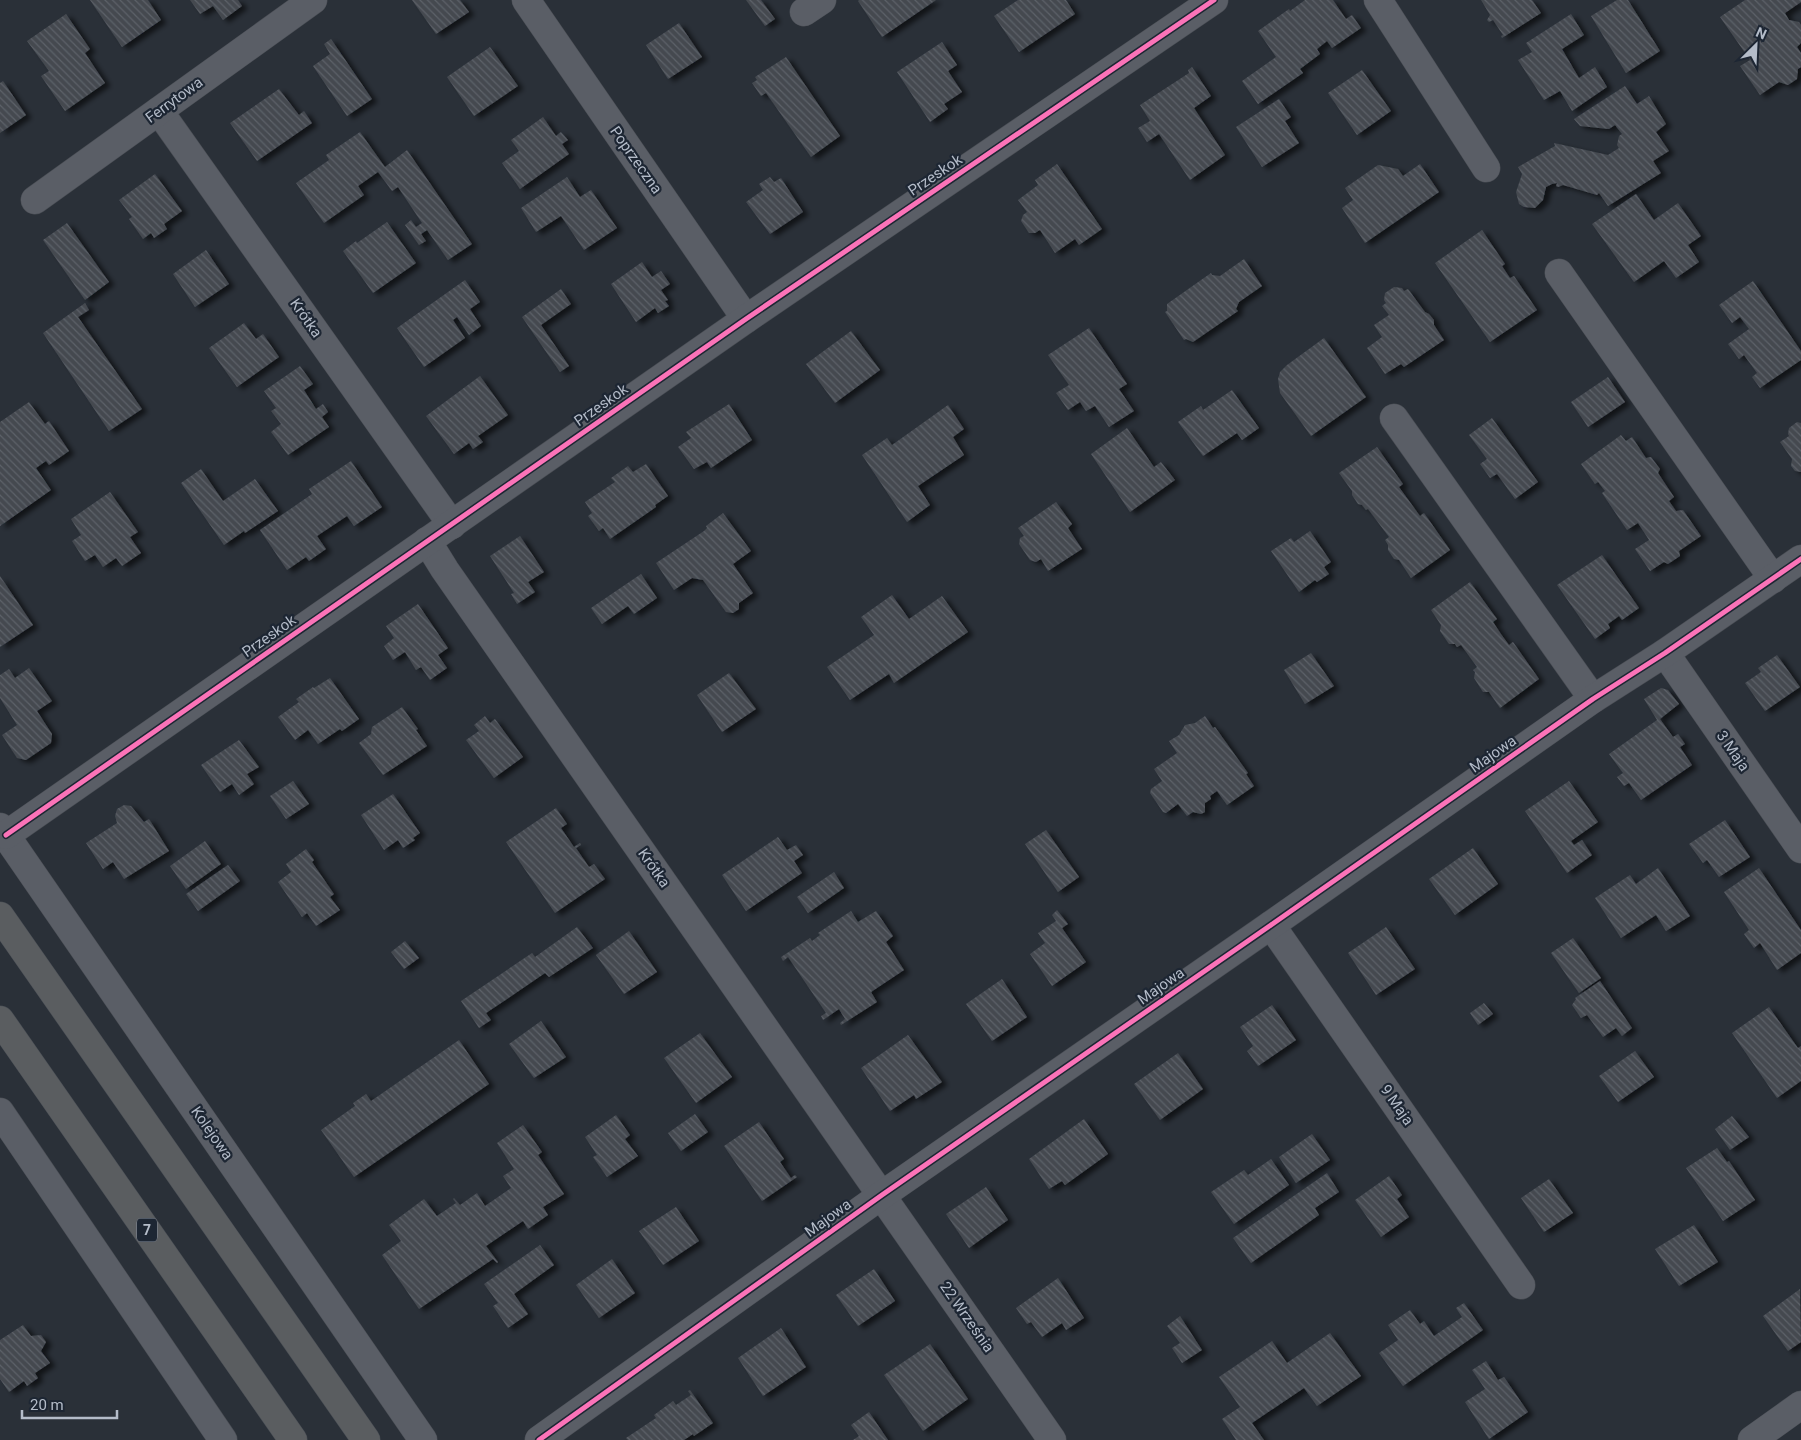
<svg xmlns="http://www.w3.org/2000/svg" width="1801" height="1440" viewBox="0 0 1801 1440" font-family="Roboto,sans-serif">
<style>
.building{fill:url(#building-back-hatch);filter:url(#shadow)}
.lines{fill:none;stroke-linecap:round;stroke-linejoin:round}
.minor-casing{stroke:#484c53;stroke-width:29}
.highway-casing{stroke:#474c53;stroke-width:29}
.minor{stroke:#5a5e66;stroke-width:28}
.highway{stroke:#5a5d60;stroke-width:28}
.cycleway-casing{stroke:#1d2633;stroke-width:8}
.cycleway{stroke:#fb73b8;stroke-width:5}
.labels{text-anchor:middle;stroke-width:4.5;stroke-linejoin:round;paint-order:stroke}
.shield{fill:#1d2633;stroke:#878f9c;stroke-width:1}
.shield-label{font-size:14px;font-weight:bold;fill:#b4bcc9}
.street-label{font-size:15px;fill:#b4bcc9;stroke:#1d2633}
</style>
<defs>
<pattern id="building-back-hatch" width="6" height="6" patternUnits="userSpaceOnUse" patternTransform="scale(1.25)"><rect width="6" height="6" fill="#444950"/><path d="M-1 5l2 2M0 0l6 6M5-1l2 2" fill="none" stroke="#5d6168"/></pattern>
<filter id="shadow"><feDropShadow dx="5.5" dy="3" stdDeviation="2.5" flood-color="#0009"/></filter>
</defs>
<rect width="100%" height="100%" fill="#2a3038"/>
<g class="building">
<polygon points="90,0 148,0 161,20 122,47"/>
<polygon points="190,0 238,0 242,6 223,20 213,6 200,14"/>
<polygon points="412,0 460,0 469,12 436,34"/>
<polygon points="746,0 761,0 775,19 765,26"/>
<polygon points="859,0 936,0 882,37 858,1"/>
<polygon points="1018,0 1066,0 1075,14 1019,52 994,16"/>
<polygon points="1305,0 1333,0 1346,19 1352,15 1361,28 1332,48 1327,41 1317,49 1320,54 1300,69 1303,73 1258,104 1242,81 1276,57 1258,31 1289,9 1290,11"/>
<polygon points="1481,0 1532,0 1541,13 1502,38 1501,36 1503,35 1493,20 1489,22 1487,20 1490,15"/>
<polygon points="1617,0 1628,0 1660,51 1626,73 1591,16"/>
<polygon points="1745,0 1801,0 1801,2 1785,13 1789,20 1799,22 1801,25 1801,43 1797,47 1801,53 1801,67 1798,69 1797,79 1788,85 1779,82 1760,95 1740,66 1750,60 1720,17"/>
<polygon points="66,14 90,49 85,53 105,83 65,111 41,76 49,71 27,41"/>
<polygon points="1571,14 1584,35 1562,49 1579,78 1595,67 1607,87 1572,111 1560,91 1544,100 1518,60 1532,52 1526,43"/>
<polygon points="679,23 702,57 668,79 646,45"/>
<polygon points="331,39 372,99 347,116 313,66 330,54 324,44"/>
<polygon points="942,42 957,65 948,71 962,92 944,104 948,109 930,122 897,72"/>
<polygon points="490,47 518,86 474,116 447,77"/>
<polygon points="786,57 840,136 811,157 766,93 761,96 752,83 757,80 755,77"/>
<polygon points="1192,67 1211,96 1194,108 1225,155 1190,180 1159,134 1147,142 1138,128 1150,121 1140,105 1189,73 1188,70"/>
<polygon points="1362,70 1391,111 1357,135 1328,93"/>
<polygon points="3,81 26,115 0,133 0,83"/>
<polygon points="1625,86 1637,104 1649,96 1666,124 1656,132 1669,151 1653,161 1661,173 1608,206 1599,193 1597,195 1563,185 1558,187 1556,186 1557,183 1552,184 1546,187 1543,200 1535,208 1524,207 1519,204 1516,192 1522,174 1518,167 1555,146 1554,143 1608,155 1619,148 1617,145 1619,136 1622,134 1615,125 1609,129 1580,126 1574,119"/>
<polygon points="279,89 299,115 304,111 312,123 257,161 230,123"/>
<polygon points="1279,99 1291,117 1285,121 1299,143 1262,167 1236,127"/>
<polygon points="543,117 556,136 561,132 568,140 562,144 569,154 520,189 502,163 519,151 511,140"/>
<polygon points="360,132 385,167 407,150 472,244 448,260 427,230 421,234 426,241 419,245 405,225 411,220 416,227 422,223 398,187 392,191 378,172 358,186 364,195 324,223 296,183 329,160 326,155"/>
<polygon points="1057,164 1102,229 1079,245 1075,239 1055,253 1040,230 1035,233 1029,233 1021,221 1023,215 1027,212 1018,200 1038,185 1035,180"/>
<polygon points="1420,164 1439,192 1365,243 1342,208 1353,200 1345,188 1378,165 1398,169 1403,176"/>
<polygon points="155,174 182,211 164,224 167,229 154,238 151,233 143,239 129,219 132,217 119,200"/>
<polygon points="567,177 580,197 591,190 617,228 584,250 561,216 536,232 521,208"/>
<polygon points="770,177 774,182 781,178 803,212 770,234 746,202 763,190 759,184"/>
<polygon points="1636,194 1654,220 1678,203 1701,236 1688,245 1699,262 1676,278 1664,261 1634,282 1592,224"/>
<polygon points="387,222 416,263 373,293 343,251 356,241 357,243"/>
<polygon points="67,223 109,282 85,300 43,240"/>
<polygon points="1482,230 1505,264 1502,266 1510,278 1514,276 1537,310 1490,342 1435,263"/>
<polygon points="206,250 229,284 195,307 173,274"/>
<polygon points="1244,259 1262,286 1239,302 1236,309 1238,311 1193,342 1186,339 1184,340 1165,312 1167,311 1167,304 1211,273 1212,275 1220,276"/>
<polygon points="642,262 652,277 661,271 670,284 661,290 668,300 665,301 669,306 658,313 655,308 636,322 611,284"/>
<polygon points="465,280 480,302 470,309 481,326 469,335 457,317 453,320 465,338 424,367 397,328"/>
<polygon points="1753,281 1801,351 1801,360 1760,388 1752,377 1757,373 1744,355 1739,359 1728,344 1749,329 1740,317 1732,323 1719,305"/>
<polygon points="1394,287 1402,288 1404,291 1408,289 1425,312 1429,314 1434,320 1434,325 1444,340 1404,367 1401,364 1385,374 1367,348 1382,337 1374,325 1389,315 1382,306 1386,303 1384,300 1385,293"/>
<polygon points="561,289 571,304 541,325 569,366 560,372 522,317"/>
<polygon points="85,303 89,310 78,317 142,409 109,431 43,333"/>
<polygon points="244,323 256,339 263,334 279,357 237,387 209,348"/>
<polygon points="1089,328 1127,384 1119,389 1134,411 1109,427 1095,406 1086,411 1080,402 1068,410 1056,393 1069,385 1048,355"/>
<polygon points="851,331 880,370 835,403 806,364"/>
<polygon points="1324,338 1366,397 1311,436 1280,393 1278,379 1280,372 1287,365"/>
<polygon points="300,366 313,384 304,390 316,409 323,404 328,412 322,417 329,427 288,455 271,432 281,424 271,411 276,408 264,391"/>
<polygon points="480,376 508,415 478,436 483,442 473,449 469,443 454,454 426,416"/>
<polygon points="1608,377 1625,402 1588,427 1571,402"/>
<polygon points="1232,390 1259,428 1242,440 1237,433 1203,456 1178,422 1201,406 1203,410"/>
<polygon points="29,402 45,424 49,421 69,451 49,465 46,461 36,468 51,490 0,526 0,422"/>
<polygon points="729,404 752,440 711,468 707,462 694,469 678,447 691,438 686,432"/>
<polygon points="948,405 964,429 953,437 964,455 918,486 930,505 907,522 862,455 887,438 892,445"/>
<polygon points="1492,418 1538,482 1515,499 1497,474 1490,478 1480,464 1487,459 1469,435"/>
<polygon points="1797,422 1801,423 1801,472 1795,471 1791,466 1792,459 1780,442 1789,436 1788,434 1789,428"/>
<polygon points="1127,428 1154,467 1161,462 1175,480 1130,512 1091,454"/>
<polygon points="1621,435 1626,441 1632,437 1646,458 1651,457 1660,469 1658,473 1674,497 1669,501 1676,511 1683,510 1701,536 1679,551 1680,556 1668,564 1664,562 1650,571 1635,549 1649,540 1638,523 1627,530 1602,493 1605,491 1598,482 1595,484 1581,464"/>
<polygon points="1377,447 1403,484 1399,487 1420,516 1424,513 1450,550 1411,578 1399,560 1394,559 1388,550 1388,545 1385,540 1389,537 1368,509 1366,510 1362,505 1358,504 1352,495 1352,491 1339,473"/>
<polygon points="351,461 382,507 354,526 347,516 317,536 326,549 309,561 306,557 287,570 260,530 312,494 309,489"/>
<polygon points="646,464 668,496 655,505 656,507 610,539 603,528 599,531 588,516 592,513 585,502 615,482 611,478 628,466 633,472"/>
<polygon points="201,469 223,501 255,479 278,511 245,533 244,531 224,545 181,483"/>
<polygon points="110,492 138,532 130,537 141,553 122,566 116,558 103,567 95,555 85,561 72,541 81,535 71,519"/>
<polygon points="1056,502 1072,524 1068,528 1082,549 1048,571 1041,559 1036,562 1030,560 1019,544 1020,538 1024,536 1018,528"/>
<polygon points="723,513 751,551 733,564 753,593 739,603 739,609 733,613 726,612 703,580 692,578 674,590 656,563 704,531 707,528 706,526"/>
<polygon points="1310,531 1331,562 1324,567 1329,574 1317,582 1315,580 1299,592 1271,551 1291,538 1294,542"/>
<polygon points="520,536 544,572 528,582 535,592 517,604 511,594 514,593 490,556"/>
<polygon points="1602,555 1639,608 1622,620 1619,616 1608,624 1610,628 1595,639 1557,585"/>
<polygon points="641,574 657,598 634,614 628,606 602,624 591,608"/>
<polygon points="0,576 33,625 0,647"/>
<polygon points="1470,582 1497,619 1493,622 1501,634 1509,645 1513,642 1539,679 1500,708 1489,692 1483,692 1474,678 1475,672 1473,670 1477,667 1461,645 1457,647 1455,644 1449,644 1440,631 1441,625 1431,610"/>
<polygon points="892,595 909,619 942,596 968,632 894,683 889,674 850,700 827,667 874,635 861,617"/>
<polygon points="418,604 448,648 438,655 447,668 430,680 421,667 416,670 405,652 393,660 384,646 394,638 386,626"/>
<polygon points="1311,653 1334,686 1305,704 1284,670"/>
<polygon points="1777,655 1800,687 1765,711 1745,683 1761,672 1758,668"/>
<polygon points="29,668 52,701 37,711 52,734 51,743 26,760 17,758 2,735 17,725 0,698 0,675 9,669 15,678"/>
<polygon points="729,673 756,709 722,732 697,695"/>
<polygon points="330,678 359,719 342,731 340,729 318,744 308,730 295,740 278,717 299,702 296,699 313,687 314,688"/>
<polygon points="1661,688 1668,690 1679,704 1660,719 1673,737 1678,734 1685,744 1680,747 1692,765 1641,800 1629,783 1624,786 1617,777 1623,773 1609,754 1657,720 1644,699"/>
<polygon points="402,707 418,729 416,730 427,746 383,775 359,743 371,734 372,727"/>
<polygon points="485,716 490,723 495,719 523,757 494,778 466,740 479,731 474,725"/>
<polygon points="1205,716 1213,728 1215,727 1248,773 1246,774 1254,786 1227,805 1217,791 1210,796 1211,799 1205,803 1205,812 1201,814 1193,812 1187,816 1178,804 1166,813 1163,812 1150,793 1151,789 1162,781 1154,769 1177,753 1169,741 1179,735 1185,725 1195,723"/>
<polygon points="239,740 259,767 247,774 254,784 239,795 232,784 220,792 201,765"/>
<polygon points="293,781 309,804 286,819 270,796"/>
<polygon points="1569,781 1598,822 1571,841 1574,845 1582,840 1592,855 1567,873 1525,811"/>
<polygon points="393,794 420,833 413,838 415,840 403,848 398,840 384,850 361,815"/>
<polygon points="124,805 131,806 144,822 149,819 169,851 124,879 113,862 103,869 86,843 117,823 115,816 117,809"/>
<polygon points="556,808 567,824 561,828 574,847 580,843 581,845 576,848 589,867 594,864 605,879 555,913 506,842"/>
<polygon points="1725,820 1750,857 1719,877 1707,860 1703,863 1689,844"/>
<polygon points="1046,830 1079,877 1058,892 1025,844"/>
<polygon points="778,837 787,850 796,845 803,855 794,861 802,873 746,911 722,875"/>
<polygon points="205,841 221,864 186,889 170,866"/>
<polygon points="1473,848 1498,884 1455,915 1429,879"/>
<polygon points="306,849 314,860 312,862 334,894 330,897 340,910 316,926 307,913 302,917 278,882 291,872 286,864"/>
<polygon points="228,865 240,881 198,911 186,894"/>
<polygon points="1658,868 1690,916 1666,931 1656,915 1621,938 1595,898 1630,875 1636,884"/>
<polygon points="1759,868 1801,930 1801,953 1777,970 1760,943 1754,948 1744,934 1749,930 1724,892"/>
<polygon points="834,872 844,888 808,913 797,897"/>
<polygon points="1057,910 1068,924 1062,928 1086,962 1052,986 1030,954 1045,943 1038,933 1056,921 1052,915"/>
<polygon points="851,911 858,922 876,911 893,936 886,942 904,970 871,992 877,1002 841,1025 840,1023 845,1019 839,1009 823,1020 821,1016 826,1013 788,957 783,961 781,957 810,938 812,941 820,935 818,933"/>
<polygon points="577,927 593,948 549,977 545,973 507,999 486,1013 491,1020 479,1028 461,1001 532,953 535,957"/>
<polygon points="1386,927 1415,969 1376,995 1348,953"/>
<polygon points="629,931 657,972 624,994 596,955"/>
<polygon points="1573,938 1601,978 1579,993 1551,953"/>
<polygon points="405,941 419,958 404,969 391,952"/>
<polygon points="1002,979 1027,1017 992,1041 966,1004"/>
<polygon points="1600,981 1632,1028 1622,1036 1616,1028 1603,1037 1587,1015 1581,1018 1572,1005 1576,999 1575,998"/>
<polygon points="1484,1003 1493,1014 1478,1025 1470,1013"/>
<polygon points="1272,1005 1296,1040 1258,1066 1247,1051 1253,1046 1240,1027"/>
<polygon points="1769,1007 1798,1048 1801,1046 1801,1081 1777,1098 1732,1033"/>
<polygon points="541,1021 566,1057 534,1078 509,1044"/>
<polygon points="700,1033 732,1077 696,1103 664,1058"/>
<polygon points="908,1035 942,1082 916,1099 914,1095 890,1111 861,1068"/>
<polygon points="459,1040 489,1084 354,1177 321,1130 355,1106 353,1103 366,1094 371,1101"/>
<polygon points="1635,1051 1654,1077 1618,1102 1599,1076"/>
<polygon points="1178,1053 1203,1089 1160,1120 1134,1084"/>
<polygon points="695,1114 708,1132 681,1151 668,1133"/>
<polygon points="616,1115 630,1135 625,1139 638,1156 607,1177 593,1157 597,1155 585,1137"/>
<polygon points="1732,1116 1749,1137 1730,1150 1715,1129"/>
<polygon points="1084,1119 1108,1154 1065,1185 1062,1181 1049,1189 1029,1159"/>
<polygon points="759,1122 784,1159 780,1162 791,1178 795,1175 797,1177 762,1201 724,1146"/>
<polygon points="523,1125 542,1152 538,1155 564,1194 543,1207 548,1215 528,1229 523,1221 486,1246 498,1262 497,1263 493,1259 419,1309 382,1255 401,1241 389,1225 424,1199 437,1216 456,1203 453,1199 454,1198 460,1205 477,1193 485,1206 511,1188 503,1176 514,1169 497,1143"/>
<polygon points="1312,1134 1330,1160 1296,1183 1279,1157"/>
<polygon points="1717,1148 1727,1162 1729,1161 1755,1200 1723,1221 1686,1168"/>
<polygon points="1271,1159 1289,1185 1234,1224 1211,1192 1244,1170 1248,1175"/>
<polygon points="1327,1173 1339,1192 1315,1208 1319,1215 1251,1263 1233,1238"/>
<polygon points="1389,1176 1402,1195 1397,1199 1409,1217 1381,1237 1355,1200"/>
<polygon points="1549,1179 1573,1213 1544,1232 1521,1198"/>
<polygon points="986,1187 1008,1220 969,1248 946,1214"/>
<polygon points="676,1207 699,1241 663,1265 639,1231"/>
<polygon points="1694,1225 1718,1262 1679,1286 1655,1249"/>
<polygon points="540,1245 554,1265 514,1294 528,1314 508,1328 493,1306 498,1303 484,1284"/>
<polygon points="612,1259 635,1293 599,1318 576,1285"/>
<polygon points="874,1269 895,1301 858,1326 836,1295"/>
<polygon points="1058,1278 1084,1318 1066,1330 1062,1323 1042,1337 1031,1322 1027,1324 1016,1308"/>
<polygon points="1800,1289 1801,1342 1788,1351 1763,1316"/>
<polygon points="1464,1303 1483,1330 1403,1386 1379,1353 1398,1340 1388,1325 1410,1310 1420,1324 1424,1321 1434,1336 1462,1317 1456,1308"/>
<polygon points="1180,1316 1202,1350 1182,1363 1172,1348 1180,1343 1167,1326"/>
<polygon points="23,1325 31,1336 41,1335 46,1342 41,1351 50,1363 35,1373 38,1378 27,1386 24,1381 9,1392 0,1379 0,1340"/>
<polygon points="781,1328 806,1367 763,1396 738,1358"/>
<polygon points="1330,1333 1361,1376 1317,1406 1304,1388 1252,1423 1264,1440 1236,1440 1222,1419 1240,1407 1219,1377 1272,1341 1287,1363"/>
<polygon points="930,1344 968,1399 923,1431 884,1375"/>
<polygon points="1486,1361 1498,1380 1504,1377 1528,1412 1489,1439 1465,1402 1485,1389 1472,1370"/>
<polygon points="690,1390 713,1423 694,1436 693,1434 684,1440 628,1440 626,1438 656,1418 654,1415 673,1401 676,1405 691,1395 688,1391"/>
<polygon points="869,1412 888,1440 853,1440 859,1436 851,1425"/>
</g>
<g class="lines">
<defs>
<g id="minor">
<polyline points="526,0 746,319"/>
<polyline points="1378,0 1486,168"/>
<polyline points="804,12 822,0"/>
<polyline points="159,111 452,525"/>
<polyline points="35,200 313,0"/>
<polyline points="1559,273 1773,579"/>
<polyline points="1394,418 1593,699"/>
<polyline points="427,541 445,570 1052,1440"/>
<polyline points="1665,653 1801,849"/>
<polyline points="0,827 423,1440"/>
<polyline points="6,835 746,319 1214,0"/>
<polyline points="1271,925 1521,1285"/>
<polyline points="0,1112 223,1440"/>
<polyline points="539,1440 882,1195 1271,925 1593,699 1665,653 1801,559"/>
<polyline points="1752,1440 1801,1405"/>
</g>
<g id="highway">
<polyline points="0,916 366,1440"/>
<polyline points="0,1020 293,1440"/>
</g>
</defs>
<use href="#minor" class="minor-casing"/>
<use href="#highway" class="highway-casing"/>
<use href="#minor" class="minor"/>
<use href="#highway" class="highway"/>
<defs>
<g id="cycleway">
<polyline points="6,835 746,319 1214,0"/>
<polyline points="539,1440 882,1195 1271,925 1593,699 1665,653 1801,559"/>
</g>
</defs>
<use href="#cycleway" class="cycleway-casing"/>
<use href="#cycleway" class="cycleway"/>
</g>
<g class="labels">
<rect class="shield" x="137" y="1218.5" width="20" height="23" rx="4"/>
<g class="shield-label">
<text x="147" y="1235">7</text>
</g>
<g class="street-label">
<text transform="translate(174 100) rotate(-36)" y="5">Ferrytowa</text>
<text transform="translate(636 160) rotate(55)" y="5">Poprzeczna</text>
<text transform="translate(935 175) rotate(-34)" y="5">Przeskok</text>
<text transform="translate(306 318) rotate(55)" y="5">Krótka</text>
<text transform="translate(601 405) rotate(-35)" y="5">Przeskok</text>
<text transform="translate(269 636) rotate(-35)" y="5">Przeskok</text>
<text transform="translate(1733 751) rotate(55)" y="5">3 Maja</text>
<text transform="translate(1493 754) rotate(-35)" y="5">Majowa</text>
<text transform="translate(654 868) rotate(55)" y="5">Krótka</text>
<text transform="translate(1161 986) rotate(-35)" y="5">Majowa</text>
<text transform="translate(1397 1105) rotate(55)" y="5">9 Maja</text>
<text transform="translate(212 1133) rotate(55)" y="5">Kolejowa</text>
<text transform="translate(828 1218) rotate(-36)" y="5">Majowa</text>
<text transform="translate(967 1317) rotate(55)" y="5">22 Września</text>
</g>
</g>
<g transform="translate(1756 45) rotate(24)" stroke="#1d2633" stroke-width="4" paint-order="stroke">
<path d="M0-4L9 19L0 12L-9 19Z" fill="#b4bcc9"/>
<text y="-8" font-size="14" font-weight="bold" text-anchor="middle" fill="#b4bcc9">N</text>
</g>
<path d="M22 1410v8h95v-8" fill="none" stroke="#b4bcc9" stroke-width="2.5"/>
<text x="30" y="1410" font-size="15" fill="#b4bcc9" stroke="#1d2633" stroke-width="4" paint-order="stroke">20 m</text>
</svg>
